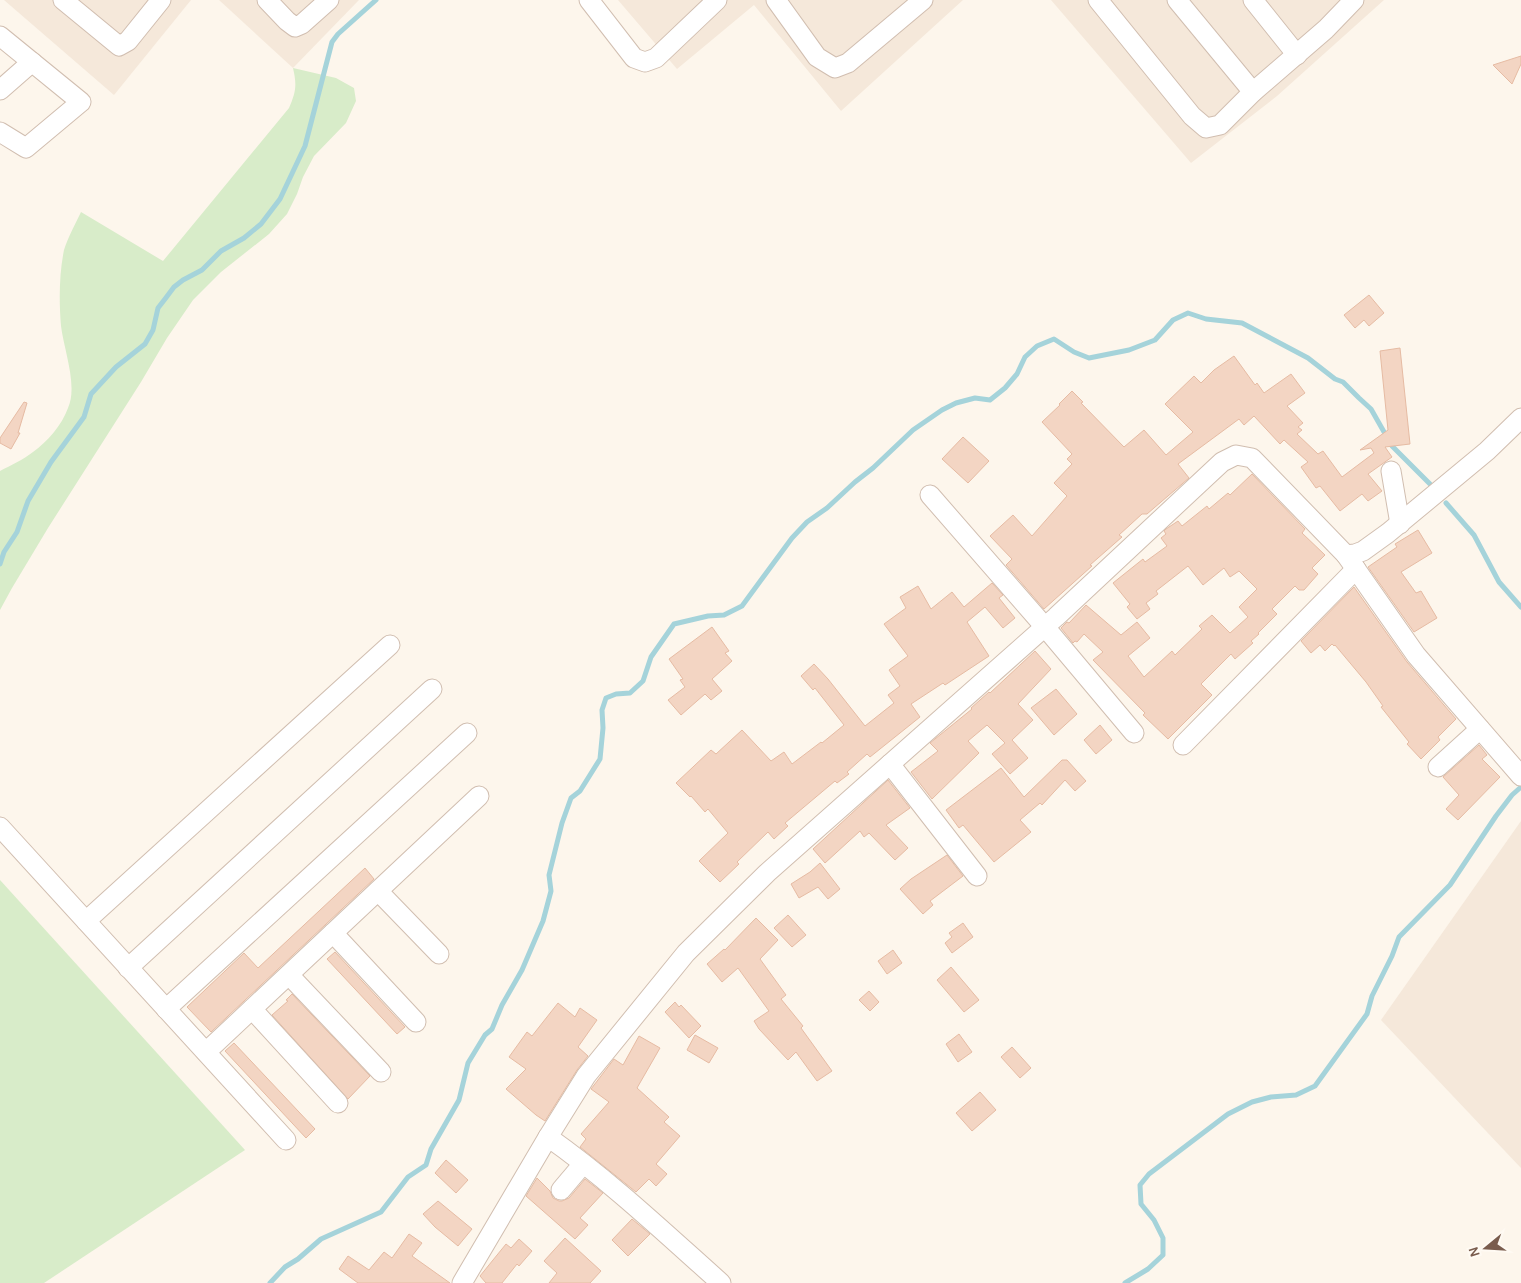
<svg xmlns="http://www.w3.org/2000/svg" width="1521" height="1283" viewBox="0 0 1521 1283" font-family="Karla,sans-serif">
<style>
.residential{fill:#f5e8da}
.green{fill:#d8ecc9}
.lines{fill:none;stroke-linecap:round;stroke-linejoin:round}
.stream{stroke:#a5d3da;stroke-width:5}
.building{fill:#f3d5c3;stroke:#e6bba3}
.minor-casing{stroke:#d1beb0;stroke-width:21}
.minor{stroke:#fff;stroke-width:19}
</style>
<rect width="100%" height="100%" fill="#fdf6ec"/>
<g class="residential">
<polygon points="4,0 191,0 114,95"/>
<polygon points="219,0 359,0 293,68"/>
<polygon points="618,0 963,0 841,111 754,5 677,69"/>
<polygon points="1051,0 1384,0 1277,96 1191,163"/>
<polygon points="1521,821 1521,1168 1381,1020"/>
</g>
<g class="green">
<path d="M 293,68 L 336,78 L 354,88 L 356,101 L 346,123 L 314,156 L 303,177 L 297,194 L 287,214 L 269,234 L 221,272 L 193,300 L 167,338 L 141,382 L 48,528 L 12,588 L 0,610 L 0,471 C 11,465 23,460 33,452 C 47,442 62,425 68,408 C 78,386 64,350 61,326 C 59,302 59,274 64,250 C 68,237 75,225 81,212 L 163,261 L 289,108 C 296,92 297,85 293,68 Z"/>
<polygon points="0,880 245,1150 44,1283 0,1283"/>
</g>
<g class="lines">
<g class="stream">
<polyline points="1446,503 1474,535 1499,582 1521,607"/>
<polyline points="0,564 4,552 17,532 28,501 51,462 84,417 91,394 116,367 145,344 153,330 158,308 165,299 174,287 183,280 202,270 221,251 244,238 261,224 280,199 305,146 332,42 338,34 376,0"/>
<polyline points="270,1283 285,1267 298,1259 321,1239 381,1212 408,1177 426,1165 431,1149 459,1100 468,1063 485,1035 492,1029 502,1005 522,970 543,921 551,891 549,875 562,823 571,798 580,791 600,759 603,728 602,710 606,698 616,694 630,693 643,681 651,657 674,624 708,616 724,615 742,606 792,538 807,522 827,508 855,482 873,468 913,430 942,410 956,403 975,398 990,400 1005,388 1017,374 1025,357 1037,346 1054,339 1074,352 1089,358 1129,350 1155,340 1173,320 1188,313 1206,319 1242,323 1308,358 1335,379 1343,382 1359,398 1371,409 1392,446 1430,484"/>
<polyline points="1125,1283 1148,1269 1163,1255 1163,1238 1154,1220 1141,1204 1140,1185 1149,1174 1228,1114 1252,1102 1271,1097 1296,1095 1315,1086 1367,1014 1372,996 1392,956 1399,937 1450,885 1496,816 1512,795 1521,787"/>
</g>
</g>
<g class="building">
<polygon points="1521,56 1521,64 1512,84 1493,65"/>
<polygon points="1369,295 1384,313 1369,326 1364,320 1355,328 1344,315"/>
<polygon points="1400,348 1410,444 1385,447 1392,457 1368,474 1382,491 1368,501 1362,494 1340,511 1320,486 1316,488 1301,467 1308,462 1284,440 1280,444 1254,416 1244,425 1239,419 1178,464 1189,478 1147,514 1142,514 1119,535 1122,537 1090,565 1092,566 1044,609 1006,565 1012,559 990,536 1013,515 1032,536 1067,496 1054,483 1072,464 1067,459 1072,454 1042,422 1060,405 1059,404 1072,391 1083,402 1081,403 1124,447 1144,430 1166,455 1193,432 1165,404 1194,376 1201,383 1214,370 1234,356 1255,385 1257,383 1264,393 1291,374 1305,393 1287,406 1303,423 1298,427 1302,430 1297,434 1318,454 1323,451 1342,477 1374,453 1371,448 1360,450 1388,430 1380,351"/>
<polygon points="24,402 27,403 18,433 20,433 11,449 0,443 0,438"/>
<polygon points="963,437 989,461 968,483 942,459"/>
<polygon points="1252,474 1305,529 1302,533 1325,555 1312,568 1318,574 1304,590 1299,590 1295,586 1272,609 1277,614 1258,633 1259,634 1251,641 1253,643 1235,659 1231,654 1201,684 1212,695 1168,739 1143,715 1145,713 1093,660 1103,652 1084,634 1077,642 1075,641 1073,643 1061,628 1067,622 1069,623 1086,605 1121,635 1137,622 1150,638 1128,656 1144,677 1172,651 1175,655 1202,629 1199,626 1212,615 1230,633 1248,617 1239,607 1257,589 1239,571 1230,577 1224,568 1203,585 1188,566 1156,591 1158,594 1146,603 1150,609 1137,619 1127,607 1130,604 1113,583 1143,559 1145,562 1167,546 1161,538 1166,534 1164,531 1166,529 1178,521 1182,526 1207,506 1209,509 1228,493 1230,495"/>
<polygon points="1418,530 1432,553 1401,572 1416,593 1421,591 1437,618 1414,632 1368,567 1397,547 1395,544"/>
<polygon points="992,583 1003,595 999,598 1015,618 1003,628 985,607 967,622 989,656 945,685 943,683 911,704 920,717 870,757 867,754 847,772 849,774 837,783 835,781 785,823 788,826 774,839 768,832 737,862 739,864 720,882 699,861 728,833 708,809 705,812 691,796 690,797 676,783 711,750 716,754 742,730 771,761 784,752 792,764 821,742 822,743 844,725 815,688 813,690 801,676 814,664 828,679 865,726 894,703 888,695 900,686 889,670 908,656 884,624 906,608 900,597 918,586 931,609 952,592 964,607"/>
<polygon points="1354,587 1407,662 1456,719 1438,737 1440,740 1421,759 1407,744 1409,742 1381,707 1383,706 1366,682 1335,645 1334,646 1332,644 1325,651 1320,645 1311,653 1301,641"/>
<polygon points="712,627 729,651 725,653 732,661 712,679 722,691 711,700 705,694 681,715 668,700 685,687 680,680 683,679 669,659"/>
<polygon points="1035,651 1051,669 1018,704 1033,720 1012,740 1028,758 1010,774 992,754 1005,743 987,725 968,741 979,753 932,799 911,772 938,751 930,743 972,709 971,708 989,692 990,693"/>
<polygon points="1056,689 1077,714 1054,735 1031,708"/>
<polygon points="1100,725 1112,740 1096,754 1084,740"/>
<polygon points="1479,745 1487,755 1482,759 1500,777 1458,820 1446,809 1459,795 1443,777"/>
<polygon points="1062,760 1067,760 1086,781 1075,791 1065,780 1042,805 1040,803 1020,820 1031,832 994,862 963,825 959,828 946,810 1001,768 1024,797"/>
<polygon points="888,780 910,808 886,825 908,848 895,860 869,833 864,837 860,831 825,863 813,849"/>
<polygon points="947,855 963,876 930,901 933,905 923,914 900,889 911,879"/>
<polygon points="820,863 840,889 828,899 818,887 799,898 791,884 810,872"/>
<polygon points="365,868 374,879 211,1032 187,1007 244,953 258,968"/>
<polygon points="788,915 806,935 792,947 774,928"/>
<polygon points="756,918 778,940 760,959 786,995 781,999 803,1026 801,1028 832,1071 817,1081 796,1052 788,1060 759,1029 754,1021 769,1011 738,968 722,982 707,964 724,949 725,950"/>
<polygon points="963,923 973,937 952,953 945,943 952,937 949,933"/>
<polygon points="893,950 902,963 887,974 878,961"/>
<polygon points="335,952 405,1027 397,1034 327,959"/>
<polygon points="951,967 979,1000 964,1012 937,980"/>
<polygon points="869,991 879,1002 870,1011 859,1000"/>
<polygon points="292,994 370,1076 348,1099 272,1015 288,1001 286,1000"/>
<polygon points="675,1002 679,1007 681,1005 701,1026 689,1038 665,1012"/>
<polygon points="558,1003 575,1017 580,1008 597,1020 578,1047 588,1056 577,1070 545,1121 536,1115 506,1089 526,1069 509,1057 527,1032 532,1036"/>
<polygon points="959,1034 972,1052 958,1062 946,1044"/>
<polygon points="695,1035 718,1048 709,1063 687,1050"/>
<polygon points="639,1036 660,1048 637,1088 669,1117 664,1122 680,1136 656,1164 667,1174 656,1186 649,1179 636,1192 580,1147 586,1139 581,1134 609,1102 591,1089 614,1059 623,1065"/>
<polygon points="234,1043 315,1129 306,1138 225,1051"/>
<polygon points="1012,1047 1031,1068 1020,1078 1001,1057"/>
<polygon points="980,1092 996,1110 972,1131 956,1113"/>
<polygon points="446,1160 468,1180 456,1193 435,1173"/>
<polygon points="537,1178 550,1191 553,1198 559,1201 562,1201 569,1198 585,1179 603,1193 580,1218 588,1225 575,1239 526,1196"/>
<polygon points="438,1201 472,1229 458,1246 435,1227 423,1214"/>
<polygon points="632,1219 650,1234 628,1256 612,1240"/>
<polygon points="409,1234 422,1243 412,1256 450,1283 358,1283 339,1269 348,1256 369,1270 384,1252 392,1258"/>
<polygon points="565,1238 601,1271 590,1283 549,1283 557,1273 544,1261"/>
<polygon points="519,1239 532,1251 519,1266 517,1264 502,1283 486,1283 480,1276 506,1244 511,1248"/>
</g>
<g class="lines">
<defs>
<g id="minor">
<polyline points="63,0 119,46 128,41 161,0"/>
<polyline points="267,0 287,21 295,27 302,24 329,0"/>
<polyline points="589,0 634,58 645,62 656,58 717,0"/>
<polyline points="776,0 817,57 835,68 848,63 923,0"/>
<polyline points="1098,0 1192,116 1206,128 1220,125 1253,92 1326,29 1354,0"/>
<polyline points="1177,0 1253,92"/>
<polyline points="1253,0 1297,55"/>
<polyline points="0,36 81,102 26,148 0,132"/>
<polyline points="0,90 32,62"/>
<polyline points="1391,471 1400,524"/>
<polyline points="930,495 1045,627 1134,733"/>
<polyline points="1346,555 1416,655 1521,776"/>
<polyline points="1183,745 1356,569"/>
<polyline points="890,764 977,876"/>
<polyline points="1438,767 1480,729"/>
<polyline points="0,827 286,1140"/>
<polyline points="378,891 439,954"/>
<polyline points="86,921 390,645"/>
<polyline points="333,933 416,1022"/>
<polyline points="128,968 432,689"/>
<polyline points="289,975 381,1072"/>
<polyline points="166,1009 467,733"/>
<polyline points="252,1009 338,1103"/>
<polyline points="206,1052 479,796"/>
<path d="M 548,1137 C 609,1180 665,1233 721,1283"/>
<polyline points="561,1190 583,1164"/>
<polyline points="462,1283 548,1137 586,1076 686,953 767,873 1056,617 1222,462 1236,455 1252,458 1346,555 1355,554 1363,551 1388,533 1487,451 1521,418"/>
</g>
</defs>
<use href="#minor" class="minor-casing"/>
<use href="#minor" class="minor"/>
</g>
<g transform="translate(1486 1248) rotate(252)" stroke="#fffaf3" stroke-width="4" paint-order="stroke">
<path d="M0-4L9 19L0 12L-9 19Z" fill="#7a5c4d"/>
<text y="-8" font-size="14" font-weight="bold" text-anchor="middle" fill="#7a5c4d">N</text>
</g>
</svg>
